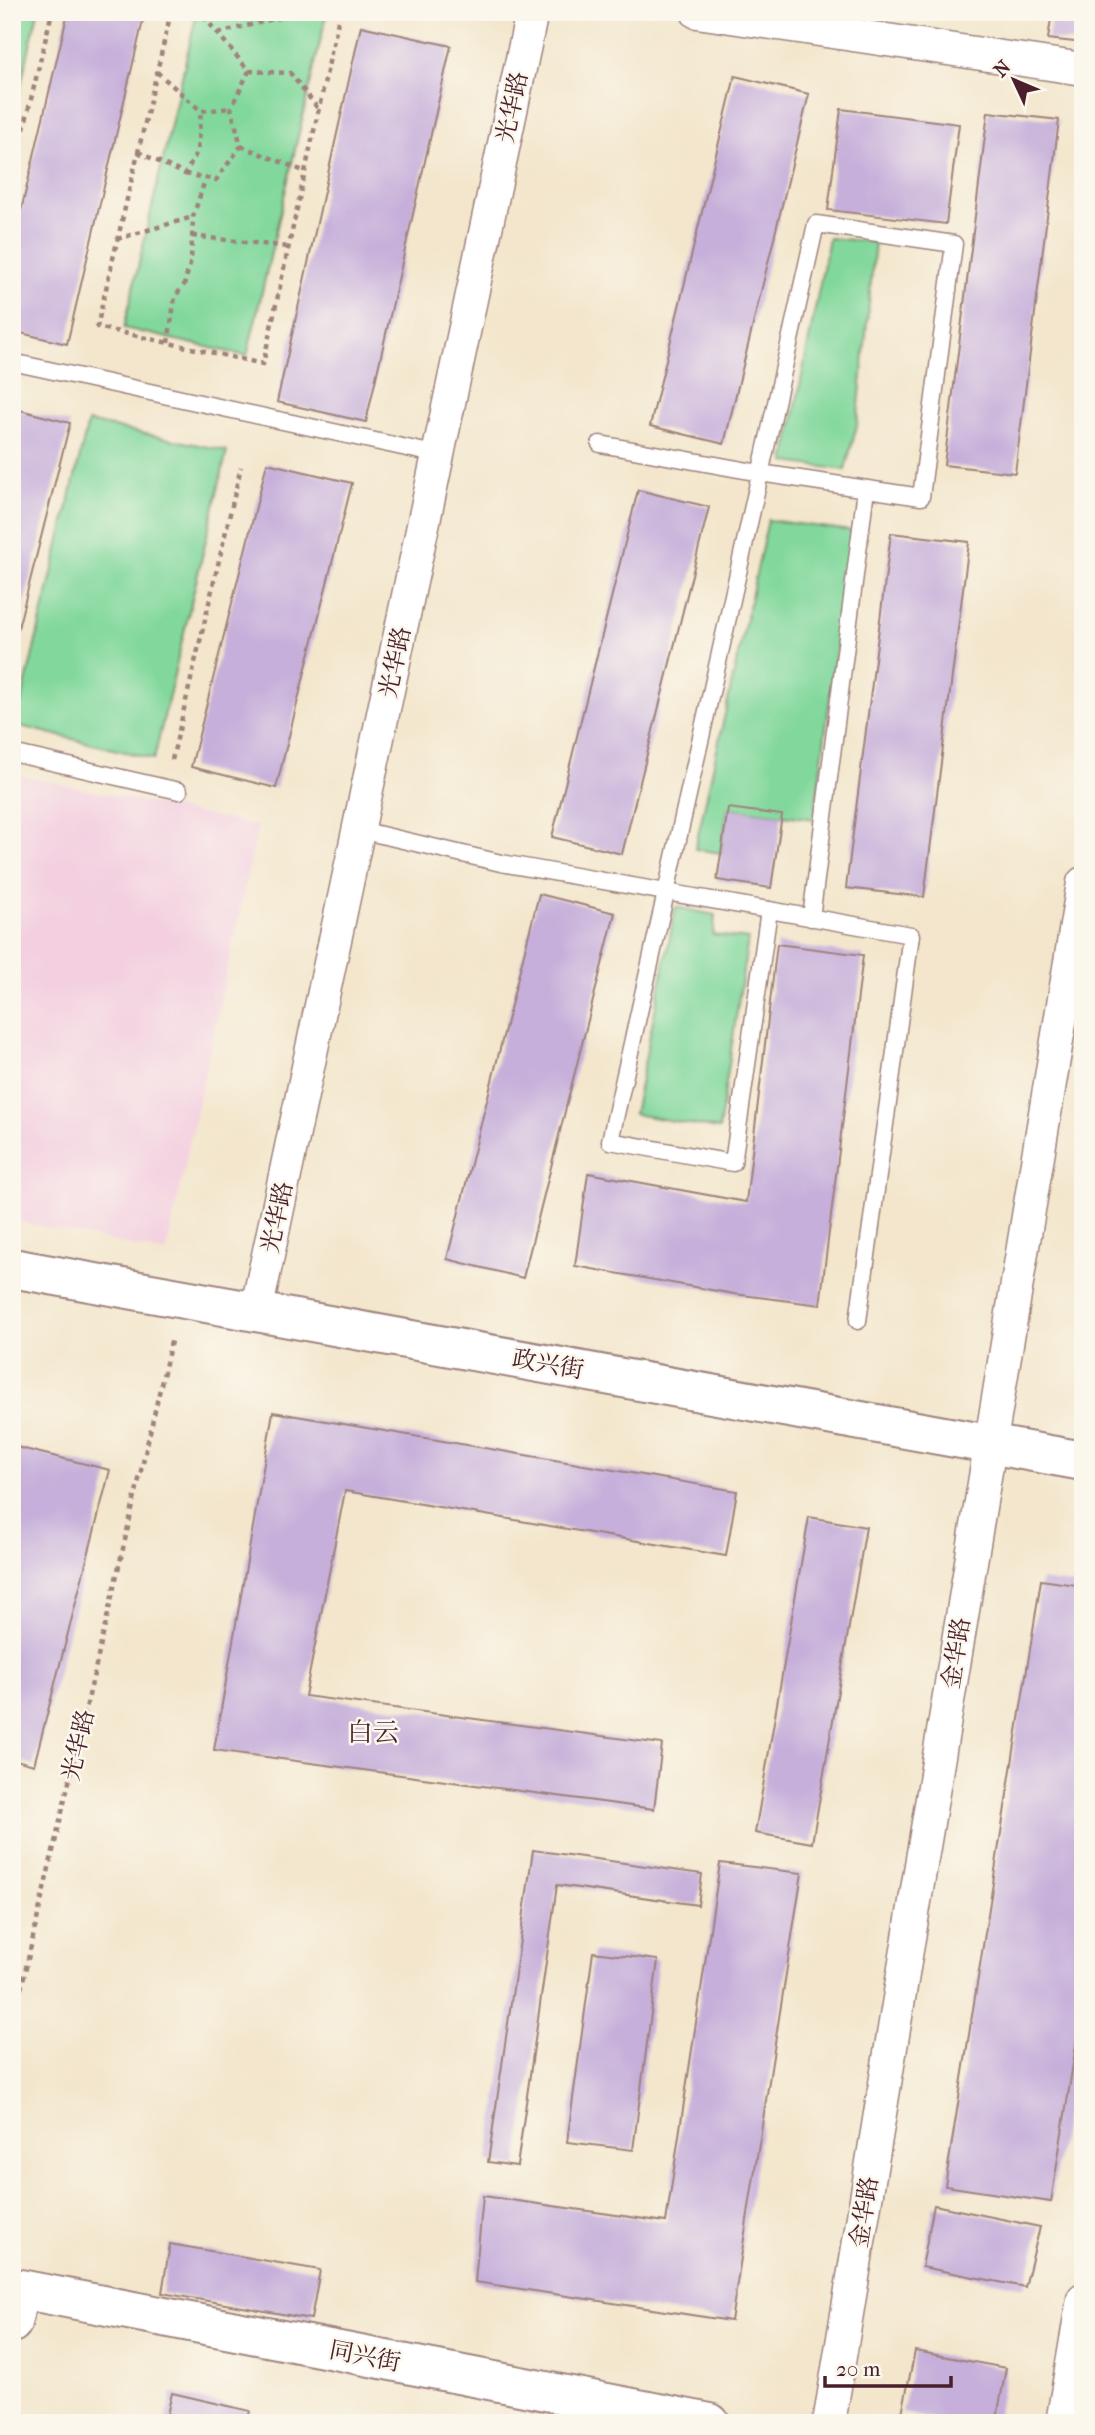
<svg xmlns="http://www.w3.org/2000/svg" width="1095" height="2435" viewBox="0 0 1095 2435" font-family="'IM FELL French Canon','Noto Serif SC',serif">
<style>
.built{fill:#f3cfe0}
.green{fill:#82d89c;stroke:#667c64;stroke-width:2}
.building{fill:#c6afda}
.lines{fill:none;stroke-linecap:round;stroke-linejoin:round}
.service-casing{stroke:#9e827c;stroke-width:19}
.minor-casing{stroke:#9e827c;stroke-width:35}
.tertiary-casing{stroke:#9e827c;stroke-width:42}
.path{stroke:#9e827c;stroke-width:4.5;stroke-dasharray:5 5;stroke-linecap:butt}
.service{stroke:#fff;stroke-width:16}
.minor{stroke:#fff;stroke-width:32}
.tertiary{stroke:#fff;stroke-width:38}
.labels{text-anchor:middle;stroke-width:5;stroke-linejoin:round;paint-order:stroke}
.street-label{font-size:24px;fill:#4a1f2b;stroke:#fbf7ec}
.neighbourhood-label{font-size:26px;fill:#4a1f2b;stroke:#fbf7ec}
</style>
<rect width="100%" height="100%" fill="#fbf7ec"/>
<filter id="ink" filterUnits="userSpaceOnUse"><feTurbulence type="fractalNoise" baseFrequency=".0143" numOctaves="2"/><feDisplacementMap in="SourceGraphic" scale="14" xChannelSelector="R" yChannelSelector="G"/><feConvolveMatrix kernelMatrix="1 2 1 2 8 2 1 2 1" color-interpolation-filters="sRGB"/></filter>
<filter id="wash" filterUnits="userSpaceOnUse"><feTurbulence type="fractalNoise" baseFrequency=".00686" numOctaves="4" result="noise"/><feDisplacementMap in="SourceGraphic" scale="28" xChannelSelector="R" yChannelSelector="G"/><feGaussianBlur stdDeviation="1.57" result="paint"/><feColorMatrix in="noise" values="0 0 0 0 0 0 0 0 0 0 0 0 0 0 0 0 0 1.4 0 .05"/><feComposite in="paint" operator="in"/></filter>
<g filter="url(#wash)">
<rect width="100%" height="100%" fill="#f3e6cc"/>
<polygon class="built" points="12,774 258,826 166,1253 12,1220"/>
<g class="green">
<polygon points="12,12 38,12 12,121"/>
<polygon points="197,12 327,12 247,356 124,328"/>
<polygon points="829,238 875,242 857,425 845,470 785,462"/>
<polygon points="88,422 227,451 154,759 16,725"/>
<polygon points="768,520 852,531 814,819 728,808 721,853 695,849"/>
<polygon points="676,907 715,915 713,935 748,939 719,1129 634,1114"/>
</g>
<g id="blocks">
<g class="building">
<polygon points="68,12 145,12 67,344 12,331 12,249"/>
<polygon points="821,12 861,12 860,20"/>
<polygon points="1052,12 1083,12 1083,43 1048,39"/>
<polygon points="361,26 451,46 366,422 277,402"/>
<polygon points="735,76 809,94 724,444 650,426"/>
<polygon points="841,109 959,124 946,224 828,210"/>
<polygon points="988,112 1059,120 1015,473 944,465"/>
<polygon points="12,408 70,423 13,648 12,648"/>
<polygon points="267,463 352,483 276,788 191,767"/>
<polygon points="638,490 709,507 622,854 552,837"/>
<polygon points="891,533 969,542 924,897 846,888"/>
<polygon points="728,808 782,815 771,888 717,880"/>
<polygon points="539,894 615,913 523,1278 447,1259"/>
<polygon points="777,944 863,955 820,1305 734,1294 575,1266 588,1173 746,1202"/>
<polygon points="273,1412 737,1491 726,1556 345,1491 305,1696 662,1744 654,1809 214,1750"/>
<polygon points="12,1446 110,1470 34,1765 12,1759 12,1538 20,1510 12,1508"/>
<polygon points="809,1517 866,1527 812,1843 755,1833"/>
<polygon points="1041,1580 1083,1586 1083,2001 1051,2202 945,2186"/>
<polygon points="533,1850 702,1874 698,1905 557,1885 517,2166 488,2162"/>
<polygon points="720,1863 802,1873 731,2321 475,2282 483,2196 666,2222"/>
<polygon points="593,1952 658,1960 633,2150 567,2142"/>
<polygon points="934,2205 1040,2227 1025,2287 922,2267"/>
<polygon points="170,2244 320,2270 311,2319 162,2293"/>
<polygon points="915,2351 1006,2368 996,2423 953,2423 902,2413"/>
<polygon points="172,2393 250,2411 247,2423 165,2423"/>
</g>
</g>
</g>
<g filter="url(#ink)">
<use href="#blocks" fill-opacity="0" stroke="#9e827c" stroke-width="2"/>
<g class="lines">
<defs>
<g id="service">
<polyline points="12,362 439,455"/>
<path d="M 600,444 L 760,473 L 921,497 L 954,244 L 816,224 C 748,530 679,835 610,1141 L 733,1163 L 769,910"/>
<polyline points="12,753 179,791"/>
<polyline points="360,830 501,863 911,935 858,1321"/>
<polyline points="811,918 866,489"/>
</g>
<g id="minor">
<polyline points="697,12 1083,69"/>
<polyline points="256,1312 532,12"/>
<polyline points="829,2423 1083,883"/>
<polyline points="1062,2423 1083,2299"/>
</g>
<g id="tertiary">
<polyline points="12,1268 1083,1461"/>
<polyline points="12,2323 20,2289 710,2423"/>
</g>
</defs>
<use href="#service" class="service-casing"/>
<use href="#minor" class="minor-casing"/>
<use href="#tertiary" class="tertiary-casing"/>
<g class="path">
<polyline points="171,12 97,327 263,364 340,12"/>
<polyline points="218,33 302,12"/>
<polyline points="249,71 290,73 319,110"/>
<polyline points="157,72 201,111 231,108"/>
<polyline points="12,125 23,133"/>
<polyline points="241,146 306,172"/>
<polyline points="138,152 185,174 197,152 201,111"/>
<polyline points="185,174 216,180 241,146 231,108 249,71 200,12"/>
<polyline points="12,178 52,12"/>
<polyline points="192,236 289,247"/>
<polyline points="117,239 193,217"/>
<polyline points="168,343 175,297 184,285 191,261 193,217 205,180"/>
<polyline points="172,760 241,467"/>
<polyline points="12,2028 172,1337"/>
</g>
<use href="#service" class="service"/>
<use href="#minor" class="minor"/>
<use href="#tertiary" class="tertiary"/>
</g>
</g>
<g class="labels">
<g class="street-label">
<text transform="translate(512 107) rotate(-78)" y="8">光华路</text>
<text transform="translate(395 662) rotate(-78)" y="8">光华路</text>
<text transform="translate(277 1217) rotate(-78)" y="8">光华路</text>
<text transform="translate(548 1364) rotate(10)" y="8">政兴街</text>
<text transform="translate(956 1653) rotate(-81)" y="8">金华路</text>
<text transform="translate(78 1745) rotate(-77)" y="8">光华路</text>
<text transform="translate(864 2212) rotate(-81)" y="8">金华路</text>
<text transform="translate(365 2356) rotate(11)" y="8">同兴街</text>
</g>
<g class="neighbourhood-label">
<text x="373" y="1741">白云</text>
</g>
</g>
<rect width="1095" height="2435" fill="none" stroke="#fbf7ec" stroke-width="42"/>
<g transform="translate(1014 80) rotate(314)" stroke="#fbf7ec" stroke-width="5" paint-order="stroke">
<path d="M0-5L12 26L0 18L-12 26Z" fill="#4a1f2b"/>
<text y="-10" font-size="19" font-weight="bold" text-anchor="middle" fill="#4a1f2b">N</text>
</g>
<path d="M825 2376v10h126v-10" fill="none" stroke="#4a1f2b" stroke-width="3.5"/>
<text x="836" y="2376" font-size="21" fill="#4a1f2b" stroke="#fbf7ec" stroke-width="5" paint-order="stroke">20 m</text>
</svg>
